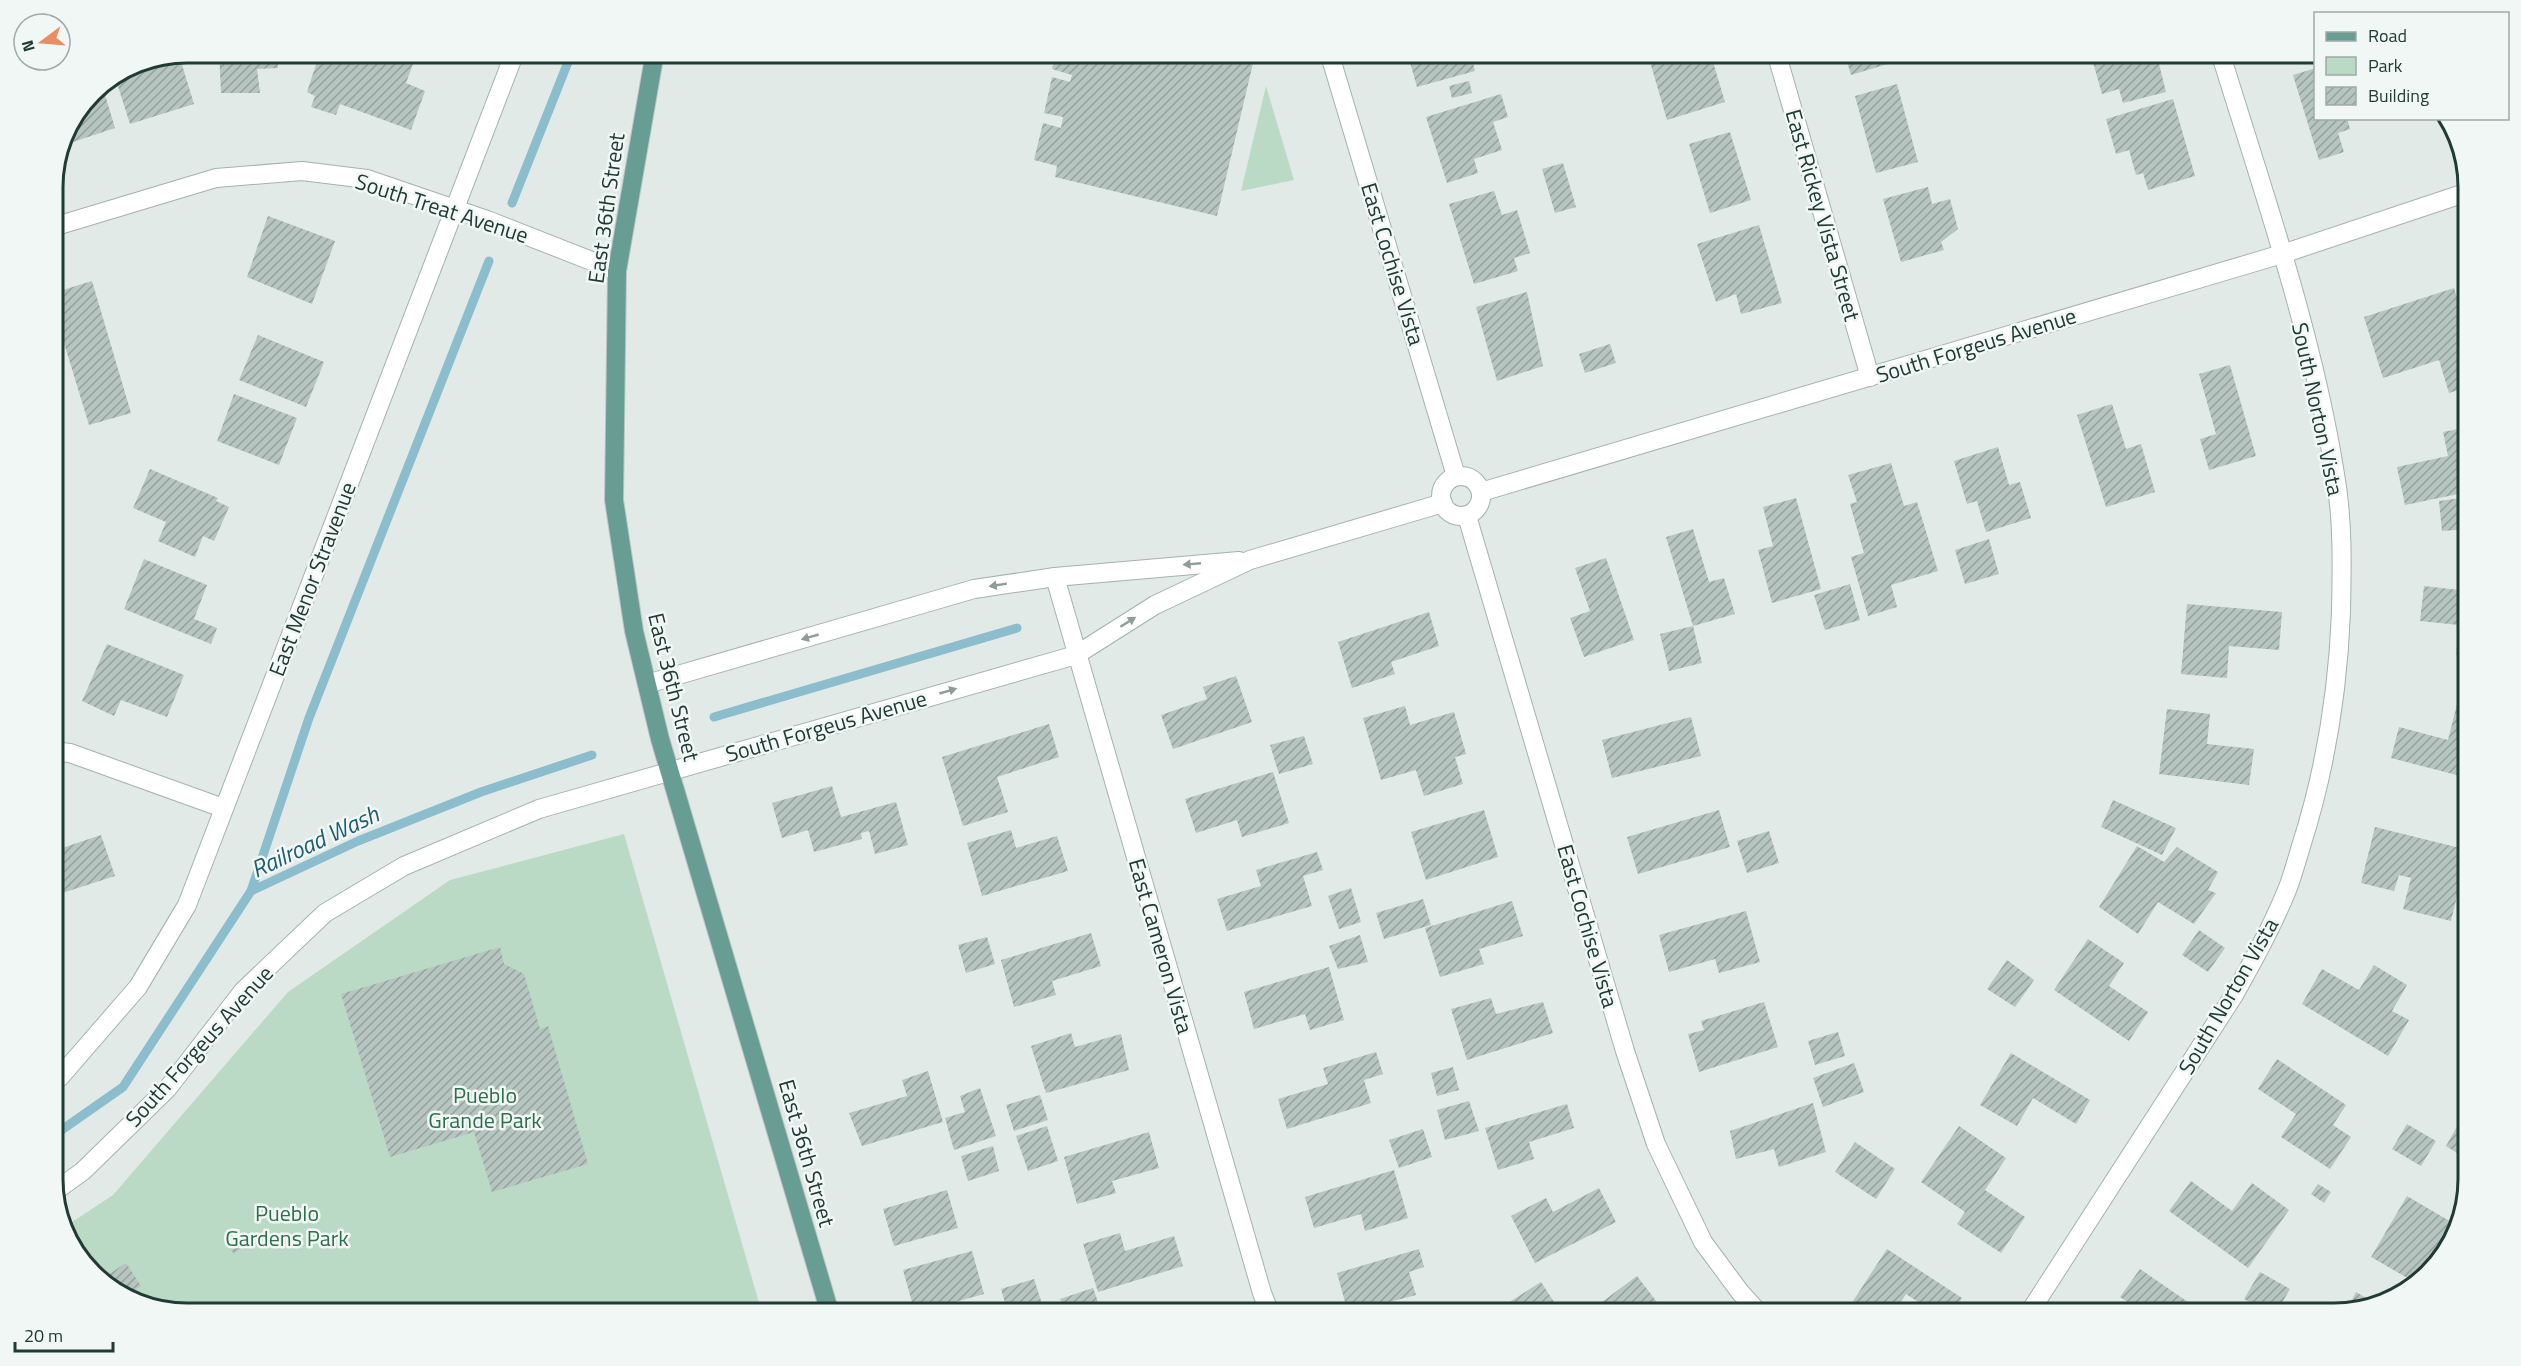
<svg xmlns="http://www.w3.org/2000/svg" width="2521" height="1366" viewBox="0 0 2521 1366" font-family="'Titillium Web',sans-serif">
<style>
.green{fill:#bbdac6}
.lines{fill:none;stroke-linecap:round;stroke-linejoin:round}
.stream{stroke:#8cbdcc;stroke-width:9}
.building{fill:url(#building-hatch)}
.minor-casing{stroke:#a4b2ae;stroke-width:20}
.major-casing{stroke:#bdc4c3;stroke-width:20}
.minor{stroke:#fff;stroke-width:18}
.major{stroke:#689d94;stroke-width:18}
.oneway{fill:#909c9a}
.labels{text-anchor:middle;stroke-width:5;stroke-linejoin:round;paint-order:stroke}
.street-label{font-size:22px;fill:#223a36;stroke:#f1f7f5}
.park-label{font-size:22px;fill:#2f6e4d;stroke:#f1f7f5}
.water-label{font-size:24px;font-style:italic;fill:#205d72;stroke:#f1f7f5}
.rim{fill:none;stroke:#223a36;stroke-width:3}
</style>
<defs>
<pattern id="building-hatch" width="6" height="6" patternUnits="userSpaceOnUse" patternTransform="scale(1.5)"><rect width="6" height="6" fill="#b6c5c0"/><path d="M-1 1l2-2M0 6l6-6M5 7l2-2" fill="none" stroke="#94a19d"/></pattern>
</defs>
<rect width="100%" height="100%" fill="#e1eae7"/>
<g class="green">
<polygon points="1266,86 1294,180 1241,191"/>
<polygon points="624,834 762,1313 187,1313 127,1299 75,1253 66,1226 113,1195 288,992 450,880"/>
</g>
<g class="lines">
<g class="stream">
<polyline points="512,203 572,52"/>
<polyline points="714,717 1017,628"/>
<polyline points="251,891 309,718 489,261"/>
<polyline points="53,1136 123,1087 251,891 358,841 481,792 592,755"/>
</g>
</g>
<g class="building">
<polygon points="219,52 277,52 278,68 257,69 260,93 221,93"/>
<polygon points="320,52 341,58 343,52 382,52 413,64 406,83 425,91 411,130 340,104 336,115 311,107 315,96 307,92"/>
<polygon points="1056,52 1225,52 1254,59 1217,216 1055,177 1057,166 1034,160 1043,123 1061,128 1063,117 1044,113 1052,77 1070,82 1072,75 1052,69"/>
<polygon points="1407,52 1470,52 1475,71 1417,87"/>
<polygon points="1656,52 1710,52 1725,102 1667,120 1648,55"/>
<polygon points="1844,52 1905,52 1905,53 1889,58 1891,63 1851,75"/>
<polygon points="1914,52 1940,52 1940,53 1916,60"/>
<polygon points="2090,52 2156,52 2166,92 2123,103 2119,89 2102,94"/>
<polygon points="179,55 194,104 130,124 115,77"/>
<polygon points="2316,68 2316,118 2347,118 2350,129 2338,133 2344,152 2319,160 2293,75"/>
<polygon points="1469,81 1472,93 1452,98 1449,86"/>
<polygon points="1897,84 1918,162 1876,173 1855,96"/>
<polygon points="102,85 115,128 70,143 66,131 92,92"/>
<polygon points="1501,94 1508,117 1493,122 1502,150 1474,159 1478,173 1447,183 1426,117"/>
<polygon points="2173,99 2195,176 2148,190 2143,173 2136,175 2129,150 2116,154 2106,119"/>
<polygon points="1730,132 1751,200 1710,213 1689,144"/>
<polygon points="1563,163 1576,207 1555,213 1542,169"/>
<polygon points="1928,187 1932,204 1950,199 1958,229 1941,242 1944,250 1901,262 1883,199"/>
<polygon points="1494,191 1502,215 1517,210 1530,253 1514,258 1518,271 1474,284 1449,204"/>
<polygon points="268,216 335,241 312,304 247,277"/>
<polygon points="1759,225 1782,303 1741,314 1736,294 1716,302 1697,244"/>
<polygon points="92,281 131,413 89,425 53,307 53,293"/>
<polygon points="2454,288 2468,332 2468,387 2449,393 2439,360 2383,378 2364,317"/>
<polygon points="1527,292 1543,366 1497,381 1476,307"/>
<polygon points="258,335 324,362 306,407 239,380"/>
<polygon points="1610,344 1616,363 1585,373 1579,354"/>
<polygon points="2230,365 2256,456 2209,470 2200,439 2216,434 2199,374"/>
<polygon points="234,394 297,418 279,465 217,441"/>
<polygon points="2112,404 2126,449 2141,444 2155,492 2106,507 2077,415"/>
<polygon points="2468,427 2468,492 2405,505 2397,467 2448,456 2443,432"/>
<polygon points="1998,447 2009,485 2020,482 2031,518 1986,532 1977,501 1967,504 1954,461"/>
<polygon points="1891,463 1904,506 1917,502 1938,571 1891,585 1897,607 1868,616 1851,557 1864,553 1850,504 1857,502 1848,475"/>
<polygon points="150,469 218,498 216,501 229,507 214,541 203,536 195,557 158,541 166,522 133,508"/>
<polygon points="2468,497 2468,529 2442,531 2439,501"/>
<polygon points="1796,498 1821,589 1772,603 1758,550 1773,546 1763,507"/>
<polygon points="53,526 55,526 57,620 53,620"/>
<polygon points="1693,529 1709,582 1724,578 1735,614 1693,626 1666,537"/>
<polygon points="1989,539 1999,574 1965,584 1955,550"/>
<polygon points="1606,558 1634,640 1584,657 1570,618 1590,611 1575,568"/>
<polygon points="144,559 207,585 194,619 217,628 211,644 124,609"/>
<polygon points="1850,584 1860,620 1825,630 1814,595"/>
<polygon points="2424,586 2468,591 2468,656 2456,655 2459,625 2420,621"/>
<polygon points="2187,604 2282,612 2279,650 2229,646 2227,678 2181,674"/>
<polygon points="1429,612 1439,646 1391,662 1395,674 1352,688 1338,642"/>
<polygon points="1693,626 1702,663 1669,671 1660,634"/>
<polygon points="107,644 184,675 167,717 121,700 114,716 82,701"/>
<polygon points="1236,676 1252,722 1173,749 1161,715 1207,699 1203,687"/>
<polygon points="2457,704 2468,707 2468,778 2391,758 2399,727 2448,740"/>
<polygon points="1405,706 1410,725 1454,712 1466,754 1455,757 1463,784 1424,796 1416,770 1381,780 1363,718"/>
<polygon points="2167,709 2210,714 2207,744 2254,749 2249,785 2159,774"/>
<polygon points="1691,717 1701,756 1612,778 1602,740"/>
<polygon points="1049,724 1059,757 997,777 1008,812 963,826 942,757"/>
<polygon points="1304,736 1313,764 1279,774 1270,745"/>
<polygon points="1273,772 1289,823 1242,837 1237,820 1196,833 1185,799"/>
<polygon points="832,786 841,817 896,802 908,845 875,854 869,831 861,833 862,839 814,852 808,830 782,838 772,803"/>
<polygon points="2113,800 2176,828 2162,855 2101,827"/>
<polygon points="1484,810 1498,857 1426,880 1411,832"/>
<polygon points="1719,810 1730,847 1638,874 1627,837"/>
<polygon points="2375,827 2468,850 2451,921 2403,909 2411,878 2399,875 2394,891 2361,883"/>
<polygon points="1011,830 1016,848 1057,836 1068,871 982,896 967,843"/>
<polygon points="1769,831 1779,863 1747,873 1737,841"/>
<polygon points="101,835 115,876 53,896 53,851"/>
<polygon points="2137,846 2164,862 2177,847 2218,872 2208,890 2216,893 2194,924 2158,902 2138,934 2099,907"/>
<polygon points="1317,852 1323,870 1303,876 1312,906 1227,931 1217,899 1261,886 1256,870"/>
<polygon points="1351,888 1361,922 1339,929 1328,896"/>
<polygon points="1423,899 1431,925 1384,939 1376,913"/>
<polygon points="1512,901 1523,936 1479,949 1484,964 1440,977 1425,928"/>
<polygon points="1746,911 1760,962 1719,973 1715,959 1669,972 1659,935"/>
<polygon points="2199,930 2225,948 2208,972 2182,955"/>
<polygon points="1091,933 1101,966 1052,981 1056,995 1014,1007 1001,960"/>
<polygon points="1360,935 1368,962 1338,969 1329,946"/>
<polygon points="987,937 995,964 966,973 958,945"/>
<polygon points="2088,939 2124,963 2109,986 2148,1012 2129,1041 2054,990"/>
<polygon points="500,947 504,964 524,974 540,1029 548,1026 588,1164 492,1192 474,1132 390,1157 341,994"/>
<polygon points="2007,960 2034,980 2015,1007 1987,989"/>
<polygon points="2374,965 2407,985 2392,1011 2409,1020 2388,1056 2302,1004 2322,969 2359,990"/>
<polygon points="1329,967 1344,1020 1310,1030 1305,1014 1254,1029 1244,992"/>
<polygon points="1491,998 1496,1014 1543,1002 1553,1033 1467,1060 1451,1009"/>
<polygon points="1764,1002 1778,1047 1699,1072 1688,1034 1704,1030 1701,1021"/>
<polygon points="1838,1032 1845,1056 1815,1065 1808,1041"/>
<polygon points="1071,1033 1075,1047 1121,1034 1129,1070 1046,1093 1031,1046"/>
<polygon points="1376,1052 1383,1074 1364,1080 1371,1103 1287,1129 1278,1099 1328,1084 1323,1068"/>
<polygon points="2011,1053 2090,1100 2076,1124 2033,1098 2017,1126 1980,1105"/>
<polygon points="2277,1059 2346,1105 2333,1125 2351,1137 2330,1169 2281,1137 2296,1114 2258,1089"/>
<polygon points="1854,1063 1864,1092 1823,1107 1813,1078"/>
<polygon points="1453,1067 1459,1090 1437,1096 1431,1073"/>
<polygon points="928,1071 943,1122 862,1146 849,1113 907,1096 902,1080"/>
<polygon points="980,1088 996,1136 954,1150 945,1118 965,1112 960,1096"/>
<polygon points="1040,1095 1048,1120 1014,1131 1006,1105"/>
<polygon points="1469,1101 1479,1131 1445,1140 1437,1110"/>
<polygon points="1813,1103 1826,1152 1779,1167 1774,1149 1736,1159 1730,1131"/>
<polygon points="1567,1104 1574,1128 1529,1142 1534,1159 1498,1170 1485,1128"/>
<polygon points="2468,1107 2468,1160 2446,1146"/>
<polygon points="2407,1124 2436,1141 2421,1166 2392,1149"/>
<polygon points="1047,1126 1058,1161 1028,1171 1016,1136"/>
<polygon points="1959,1126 2006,1158 1985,1190 2025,1217 2001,1253 1957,1224 1965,1212 1921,1182"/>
<polygon points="1423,1129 1432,1157 1399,1168 1389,1140"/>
<polygon points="1149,1132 1159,1168 1112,1181 1116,1193 1077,1204 1064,1157"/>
<polygon points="1855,1142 1895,1169 1876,1199 1835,1172"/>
<polygon points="993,1146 999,1171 968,1181 961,1156"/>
<polygon points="1394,1170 1408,1218 1365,1231 1361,1214 1314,1228 1305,1197"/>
<polygon points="2191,1181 2232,1211 2252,1183 2289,1210 2248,1268 2169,1211"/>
<polygon points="2318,1184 2331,1192 2324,1203 2311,1194"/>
<polygon points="1599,1188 1616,1222 1535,1263 1511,1216 1546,1198 1553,1212"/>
<polygon points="947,1190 958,1228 894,1246 883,1209"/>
<polygon points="2407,1196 2458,1226 2454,1239 2440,1255 2434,1251 2416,1283 2371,1257"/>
<polygon points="1120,1233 1125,1251 1174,1236 1183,1266 1098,1292 1083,1244"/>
<polygon points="231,1235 240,1249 234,1254 224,1240"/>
<polygon points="1419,1249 1424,1267 1409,1272 1416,1295 1348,1313 1337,1273"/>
<polygon points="1887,1249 1962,1298 1952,1313 1935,1313 1906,1294 1894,1313 1872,1313 1853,1301"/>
<polygon points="972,1251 984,1294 937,1307 939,1313 915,1313 903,1270"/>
<polygon points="126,1263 141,1286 125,1297 103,1278"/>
<polygon points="2140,1269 2204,1313 2144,1313 2120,1297"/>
<polygon points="2260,1272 2290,1289 2276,1313 2269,1313 2244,1299"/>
<polygon points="1637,1276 1663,1310 1658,1313 1587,1313"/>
<polygon points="1034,1279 1043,1307 1021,1313 1008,1313 1001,1289"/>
<polygon points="1541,1282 1558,1308 1550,1313 1508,1313 1503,1306"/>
<polygon points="1093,1288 1102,1313 1065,1313 1060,1299"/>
<polygon points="2356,1292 2373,1302 2347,1310"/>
</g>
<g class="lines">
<defs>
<g id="minor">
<polyline points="1329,52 1456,476"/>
<polyline points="1776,52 1870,377"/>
<polyline points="53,227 216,178 302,171 367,179 487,220 617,271"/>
<circle cx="1461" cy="496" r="20"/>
<polyline points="1481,492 2282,254 2468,192"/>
<polyline points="1467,516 1625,1051 1656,1144 1703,1242 1740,1292 1759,1313"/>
<polyline points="1055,577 1262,1293 1270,1313"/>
<polyline points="647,684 974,589 1055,577 1239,561"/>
<polyline points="53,751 70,753 223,808"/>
<polyline points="53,1083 60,1077 138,987 187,905 515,52"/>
<polyline points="54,1192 83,1171 168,1088 243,991 325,913 404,866 539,809 1076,655 1155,605 1250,560 1443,503"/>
<path d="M 2029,1313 L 2234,995 C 2253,961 2272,927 2287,890 C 2293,875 2297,859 2302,843 C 2326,767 2338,691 2341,612 C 2342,566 2343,519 2335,474 C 2312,331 2263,191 2220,52"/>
</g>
<polyline id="major" points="655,52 617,271 614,500 634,631 660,739 830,1313"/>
</defs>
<use href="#minor" class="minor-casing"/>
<use href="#major" class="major-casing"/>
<use href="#minor" class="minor"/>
<use href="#major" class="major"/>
</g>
<defs><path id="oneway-solid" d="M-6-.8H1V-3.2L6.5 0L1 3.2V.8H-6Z" transform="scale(1.5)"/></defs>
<g class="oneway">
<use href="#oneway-solid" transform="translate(1192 564) rotate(175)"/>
<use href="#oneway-solid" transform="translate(998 585) rotate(171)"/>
<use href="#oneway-solid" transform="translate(1128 622) rotate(-32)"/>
<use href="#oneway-solid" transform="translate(810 637) rotate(164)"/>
<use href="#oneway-solid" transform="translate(948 691) rotate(-16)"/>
</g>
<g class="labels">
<g class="street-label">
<text transform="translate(442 208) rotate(18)" y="8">South Treat Avenue</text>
<text transform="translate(606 208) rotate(-82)" y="8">East 36th Street</text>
<text transform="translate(1823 215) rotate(74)" y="8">East Rickey Vista Street</text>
<text transform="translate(1393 264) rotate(73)" y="8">East Cochise Vista</text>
<text transform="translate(1976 345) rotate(-17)" y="8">South Forgeus Avenue</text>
<text transform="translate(2318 409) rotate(78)" y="8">South Norton Vista</text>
<text transform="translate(312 579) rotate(-69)" y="8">East Menor Stravenue</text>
<text transform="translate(674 687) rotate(76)" y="8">East 36th Street</text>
<text transform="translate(826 726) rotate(-16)" y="8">South Forgeus Avenue</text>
<text transform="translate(1588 926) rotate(74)" y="8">East Cochise Vista</text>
<text transform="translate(1161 946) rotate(74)" y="8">East Cameron Vista</text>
<text transform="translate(2228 996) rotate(-60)" y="8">South Norton Vista</text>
<text transform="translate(199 1046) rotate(-48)" y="8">South Forgeus Avenue</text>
<text transform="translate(807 1153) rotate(74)" y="8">East 36th Street</text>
</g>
<g class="park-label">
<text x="485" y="1103">Pueblo<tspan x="485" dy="25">Grande Park</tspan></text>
<text x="287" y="1221">Pueblo<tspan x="287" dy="25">Gardens Park</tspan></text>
</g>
<g class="water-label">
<text transform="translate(315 842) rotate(-25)" y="8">Railroad Wash</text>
</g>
</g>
<path d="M0 0H2521V1366H0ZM187 63H2334A124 124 0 0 1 2458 187V1179A124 124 0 0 1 2334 1303H187A124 124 0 0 1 63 1179V187A124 124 0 0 1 187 63Z" fill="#f1f7f5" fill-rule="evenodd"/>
<path class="rim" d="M187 63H2334A124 124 0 0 1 2458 187V1179A124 124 0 0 1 2334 1303H187A124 124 0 0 1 63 1179V187A124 124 0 0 1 187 63Z"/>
<rect x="2314" y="12" width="195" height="108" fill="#f1f7f5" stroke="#9eaba9" stroke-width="1.5"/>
<rect x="2326" y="32" width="30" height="9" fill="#689d94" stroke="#9eaba9" stroke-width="1.5"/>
<text x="2368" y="42" font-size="18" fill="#223a36">Road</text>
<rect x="2326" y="57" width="30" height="18" fill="#bbdac6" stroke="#9eaba9" stroke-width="1.5"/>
<text x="2368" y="72" font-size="18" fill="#223a36">Park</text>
<rect x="2326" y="87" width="30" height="18" fill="url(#building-hatch)" stroke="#9eaba9" stroke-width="1.5"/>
<text x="2368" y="102" font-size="18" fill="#223a36">Building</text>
<g transform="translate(42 42) rotate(254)"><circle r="28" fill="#f1f7f5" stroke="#9eaba9" stroke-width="1.5"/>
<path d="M0-4.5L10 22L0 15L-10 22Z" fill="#e98e60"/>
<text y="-9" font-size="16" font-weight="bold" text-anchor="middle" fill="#223a36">N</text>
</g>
<path d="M15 1342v9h98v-9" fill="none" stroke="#223a36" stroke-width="3"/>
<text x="24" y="1342" font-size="18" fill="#223a36" stroke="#f1f7f5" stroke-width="4.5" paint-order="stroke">20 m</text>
</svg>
